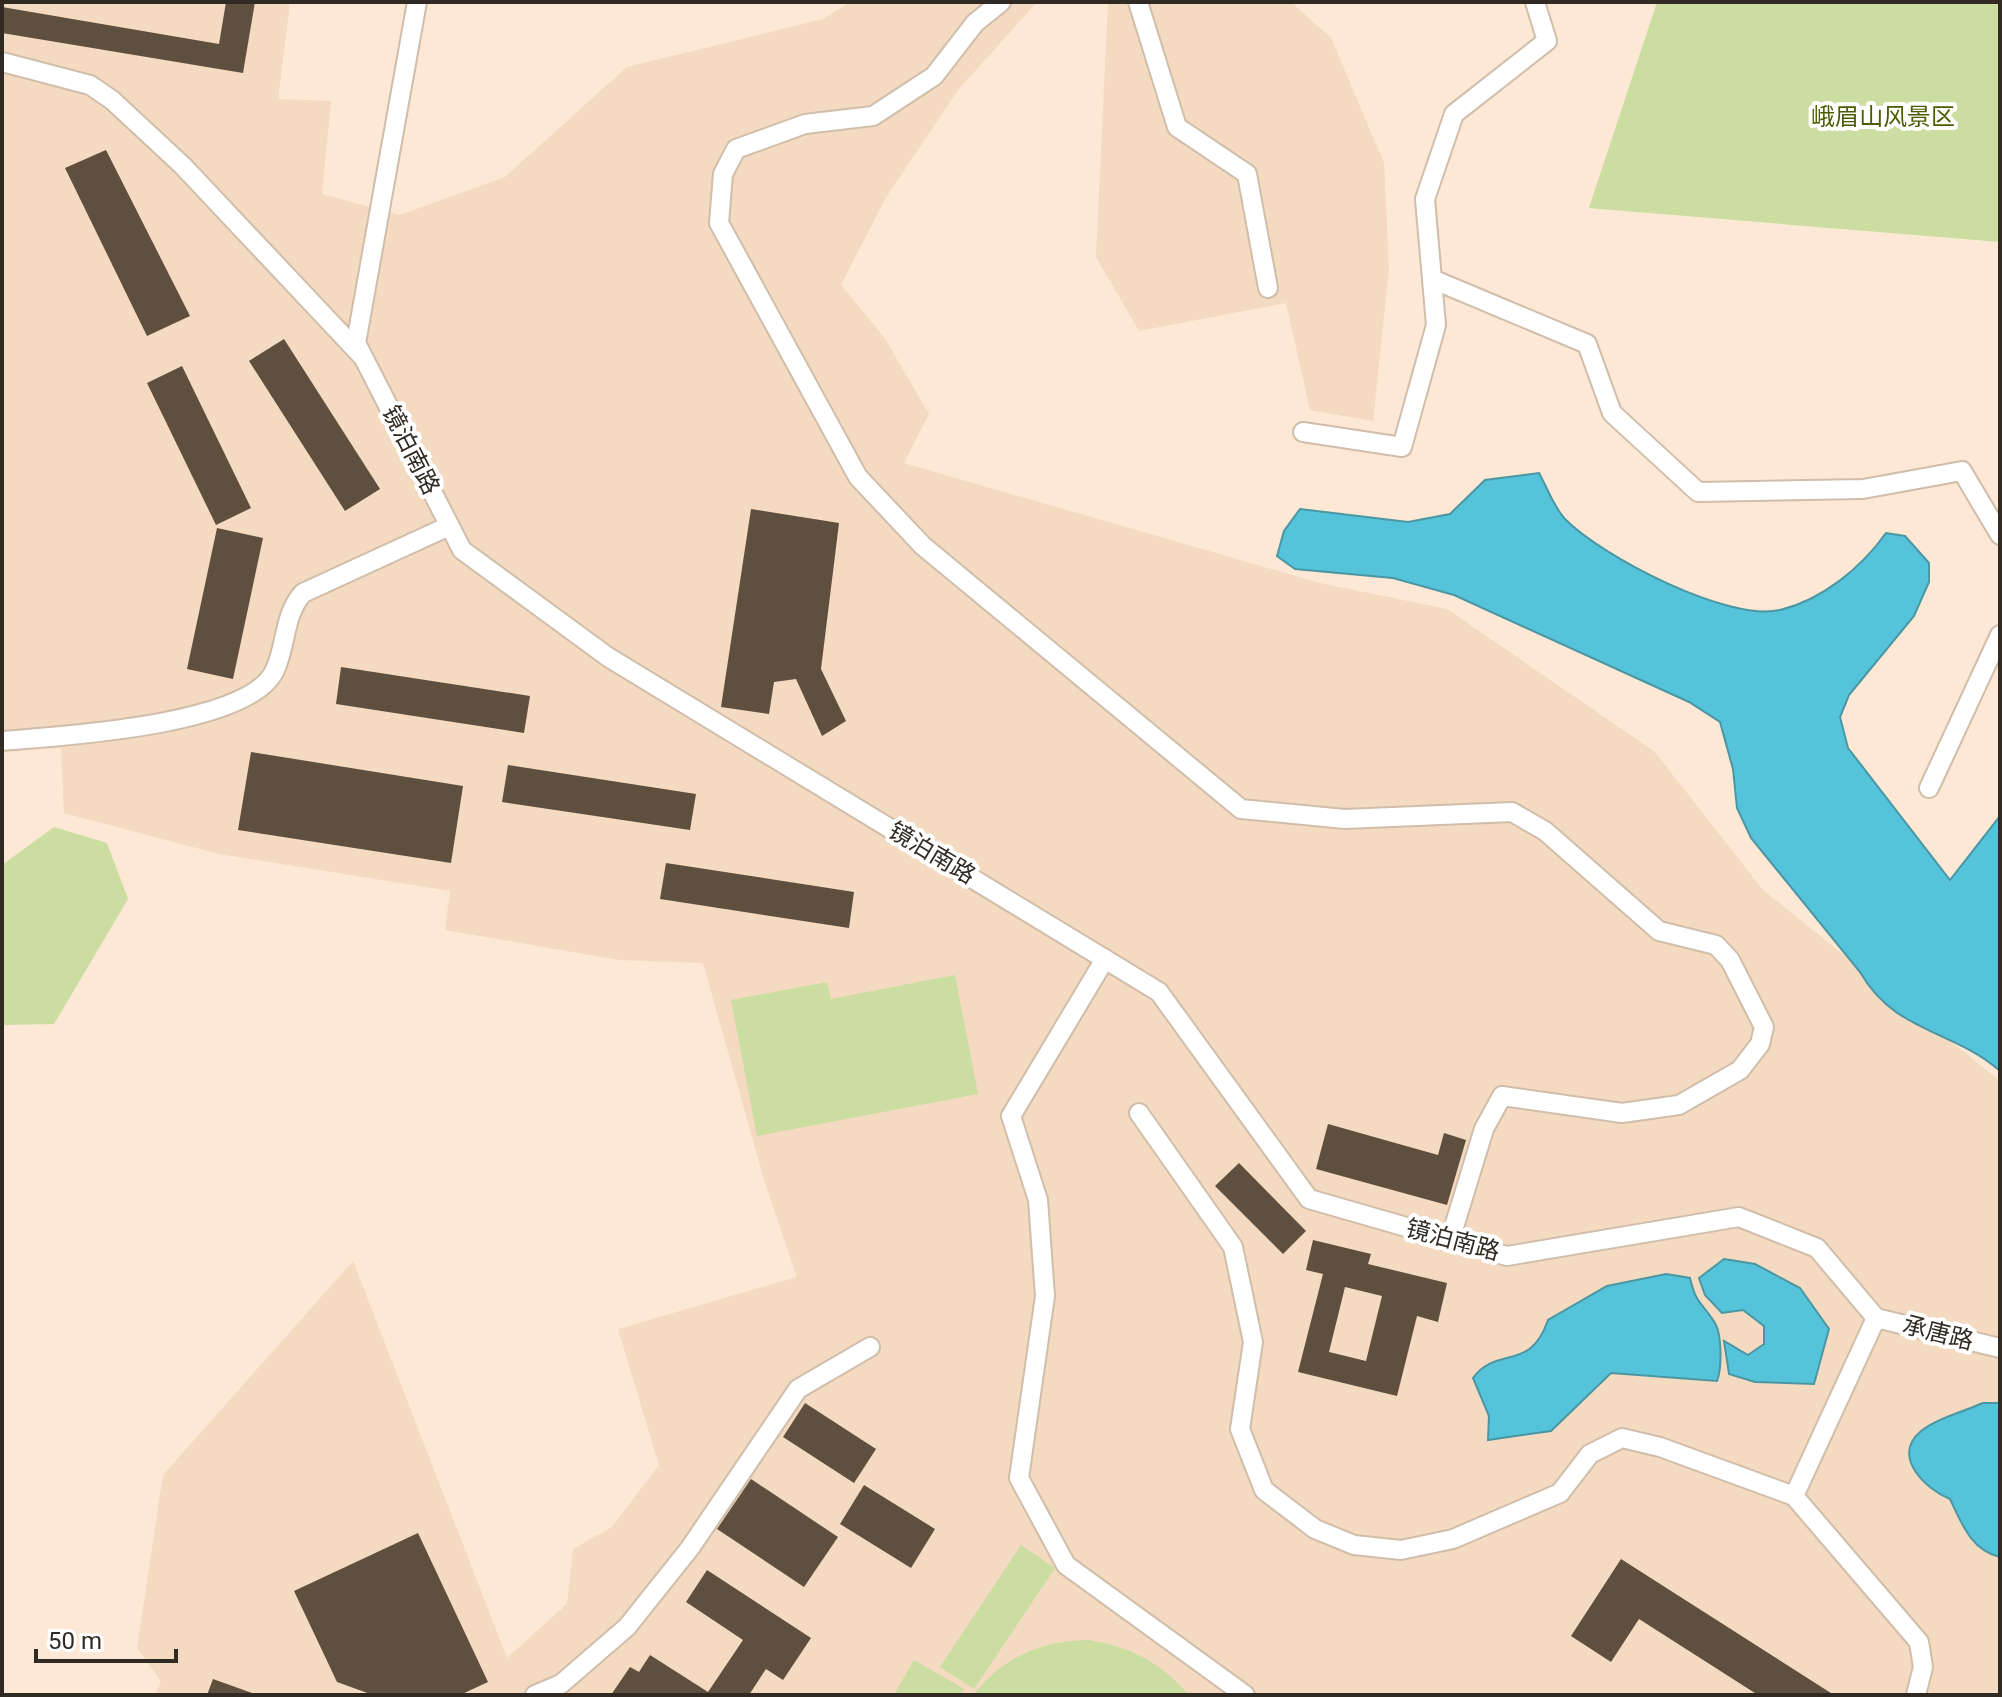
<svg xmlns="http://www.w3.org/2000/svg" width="2002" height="1697" viewBox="0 0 2002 1697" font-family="Roboto,'Noto Sans SC',sans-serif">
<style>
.built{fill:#f3dac0}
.green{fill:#cbdda0}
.water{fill:#55c4da;stroke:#4a96a3;stroke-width:2}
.building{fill:#5f4f3e;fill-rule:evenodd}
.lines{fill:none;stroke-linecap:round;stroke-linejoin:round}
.street-casing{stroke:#d0bdaa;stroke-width:22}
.street{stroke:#fff;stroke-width:18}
.labels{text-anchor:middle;stroke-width:8;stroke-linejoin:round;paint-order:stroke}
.park-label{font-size:24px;fill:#4c5d01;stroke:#fff}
.street-label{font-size:24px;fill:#312a22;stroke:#fff}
</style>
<rect width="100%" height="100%" fill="#fce8d4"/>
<g class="built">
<polygon points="2,2 290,2 278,99 331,101 322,194 400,215 505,177 627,67 823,19 850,2 1037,2 958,90 885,199 841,285 884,337 929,414 904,463 1320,583 1447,609 1655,752 1763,890 2000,1081 2000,1695 155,1695 161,1681 137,1648 163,1475 353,1261 507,1658 567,1604 573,1549 612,1527 659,1465 618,1329 797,1277 765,1183 703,963 619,960 445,930 450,891 219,854 64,813 61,748 2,752"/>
<polygon points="1108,2 1291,2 1331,38 1384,163 1389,269 1373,421 1310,410 1286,303 1139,331 1096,257"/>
</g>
<g class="green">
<polygon points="1657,2 2000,2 2000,242 1589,208"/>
<polygon points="54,827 107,843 128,899 54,1024 5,1025 2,1022 2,865"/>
<polygon points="955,975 978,1094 757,1136 731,1000 827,982 831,999"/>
<polygon points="1021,1545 1055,1568 974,1689 940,1667"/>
<path d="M 1087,1640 C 1130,1646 1161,1663 1189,1695 L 973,1695 C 1002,1658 1041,1641 1087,1640 Z"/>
<polygon points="914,1660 964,1689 960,1695 894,1695"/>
</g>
<g class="water">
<path d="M 1539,473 C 1547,487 1554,508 1566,520 C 1603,557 1728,622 1780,610 C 1822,600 1861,568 1886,533 L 1905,536 L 1929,563 L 1929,582 L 1914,616 L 1849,695 L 1840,717 L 1848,748 L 1950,880 L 2000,816 L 2000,1071 C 1952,1029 1895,1033 1860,972 L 1751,838 L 1737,808 L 1733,769 L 1720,722 L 1689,702 L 1454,595 L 1393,578 L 1295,569 L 1277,556 L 1284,531 L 1300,509 L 1408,522 L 1450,514 L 1485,480 Z"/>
<polygon points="1724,1259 1755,1264 1800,1288 1829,1329 1814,1384 1755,1382 1729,1374 1724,1341 1748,1355 1764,1344 1764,1326 1743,1310 1722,1313 1705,1295 1699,1278"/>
<path d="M 1666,1274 L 1690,1278 C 1696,1305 1703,1303 1715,1323 C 1722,1335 1722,1368 1717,1381 L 1611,1373 L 1551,1431 L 1488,1440 L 1489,1416 L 1473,1378 C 1497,1345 1530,1373 1548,1320 L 1607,1286 Z"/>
<path d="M 1983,1403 L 2000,1403 L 2000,1557 C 1971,1550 1962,1524 1950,1499 C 1927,1490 1891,1457 1920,1432 C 1935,1419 1965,1411 1983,1403 Z"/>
</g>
<g class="building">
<polygon points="226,2 255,2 243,73 2,33 2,7 219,44"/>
<polygon points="106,150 190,316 147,336 65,168"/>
<polygon points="284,339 380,489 345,511 249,361"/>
<polygon points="182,366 251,508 216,525 147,383"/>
<polygon points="751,509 839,523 821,669 846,721 822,736 796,679 774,682 769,714 721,707"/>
<polygon points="217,528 263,538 233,679 187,669"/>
<polygon points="341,667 530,696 524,733 336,704"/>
<polygon points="251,752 463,786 451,863 238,830"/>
<polygon points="508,765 696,794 690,830 502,802"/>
<polygon points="666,863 854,892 849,928 660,899"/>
<polygon points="1328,1124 1438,1155 1444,1133 1466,1140 1447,1205 1316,1169"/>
<polygon points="1239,1163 1306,1231 1283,1254 1215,1186"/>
<path d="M 1313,1240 L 1371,1254 L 1368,1264 L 1447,1283 L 1438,1322 L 1417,1316 L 1397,1396 L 1298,1372 L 1323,1274 L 1306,1270 ZM 1345,1287 L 1382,1296 L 1366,1361 L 1329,1352 Z"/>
<polygon points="805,1403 876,1449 854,1483 783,1437"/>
<polygon points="751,1479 838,1537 804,1587 717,1529"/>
<polygon points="864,1485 935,1529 911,1568 840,1524"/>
<polygon points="418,1533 488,1682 460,1695 373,1695 337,1682 294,1591"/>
<polygon points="1621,1559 1834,1695 1758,1695 1639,1619 1611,1662 1571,1636"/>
<polygon points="707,1570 811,1638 783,1680 766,1669 749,1695 611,1695 630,1667 639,1672 650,1655 708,1692 743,1640 686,1602"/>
<polygon points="213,1679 252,1693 252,1695 207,1695"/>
</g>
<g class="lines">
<defs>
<g id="street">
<polyline points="417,2 356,343 462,550 608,657 1159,992 1309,1199 1507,1256 1739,1217 1817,1248 1876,1318"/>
<polyline points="1001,2 975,23 934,76 873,116 805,124 736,149 723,174 719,223 858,477 923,546 1241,809 1345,819 1512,812 1545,831 1659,931 1716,945 1730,960 1764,1027 1760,1044 1740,1070 1679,1105 1622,1113 1502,1096 1484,1129 1450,1240"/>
<polyline points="1138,2 1177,127 1247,174 1268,288"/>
<polyline points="2,62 90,85 112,100 183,166 361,355"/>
<polyline points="1432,279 1587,344 1612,413 1698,492 1863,489 1962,471 2000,535"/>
<polyline points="1303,432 1402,447 1436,325 1425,199 1454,114 1547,41 1535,2"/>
<path d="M 2,741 C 60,736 246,726 274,672 C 287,646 283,615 303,593 L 449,526"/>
<polyline points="1929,788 2000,635"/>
<polyline points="1105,959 1011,1116 1038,1200 1045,1296 1019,1478 1066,1565 1245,1695"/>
<polyline points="1139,1113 1233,1247 1253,1342 1240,1429 1264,1490 1315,1529 1354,1545 1401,1550 1453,1539 1560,1493 1590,1454 1622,1438 1660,1447 1794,1496"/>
<polyline points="1876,1318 1794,1496 1919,1642 1923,1667 1916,1695"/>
<polyline points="1876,1318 2000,1348"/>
<polyline points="535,1695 561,1684 627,1627 690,1548 798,1389 870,1347"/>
</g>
</defs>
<use href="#street" class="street-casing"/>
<use href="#street" class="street"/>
</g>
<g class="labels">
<g class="park-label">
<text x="1883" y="125">峨眉山风景区</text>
</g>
<g class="street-label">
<text transform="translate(411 450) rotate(63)" y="8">镜泊南路</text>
<text transform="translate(932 853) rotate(31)" y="8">镜泊南路</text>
<text transform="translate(1453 1240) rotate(15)" y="8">镜泊南路</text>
<text transform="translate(1938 1333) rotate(14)" y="8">承唐路</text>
</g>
</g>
<rect width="2002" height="1697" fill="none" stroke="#312a22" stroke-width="8"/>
<path d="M36 1649v12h140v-12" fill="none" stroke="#312a22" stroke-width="4"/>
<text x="48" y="1649" font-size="24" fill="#312a22" stroke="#ffffff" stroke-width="6" paint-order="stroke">50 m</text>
</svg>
